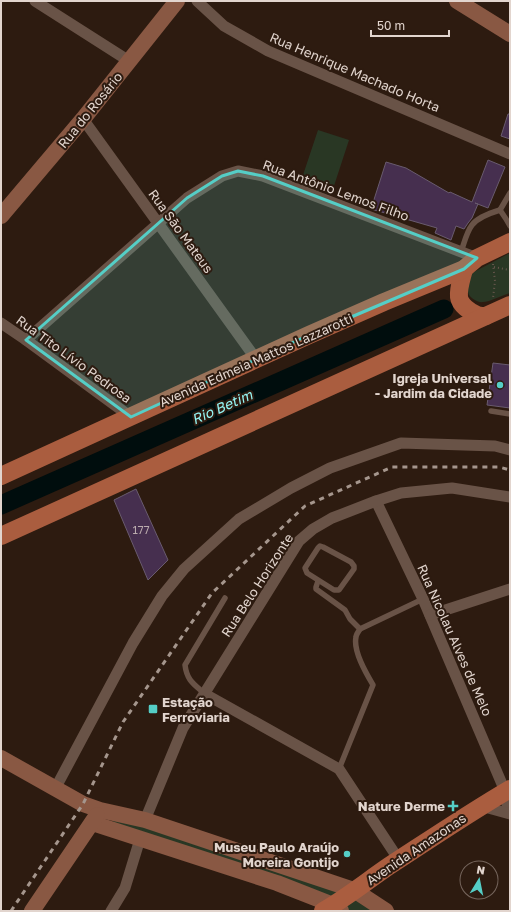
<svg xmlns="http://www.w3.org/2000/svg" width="511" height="912" viewBox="0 0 511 912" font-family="'Golos Text',sans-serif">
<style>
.green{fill:#293724}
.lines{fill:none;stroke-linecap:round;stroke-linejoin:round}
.river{stroke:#000d0d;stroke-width:19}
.building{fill:#462f4f;stroke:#695b6e}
.path{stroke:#66564c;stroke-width:2;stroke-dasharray:1 3;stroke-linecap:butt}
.lane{stroke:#695347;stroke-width:5.5}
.street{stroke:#695347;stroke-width:11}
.secondary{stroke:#895843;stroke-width:16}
.primary{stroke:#aa5d3f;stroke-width:18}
.rail{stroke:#a5968d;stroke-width:3;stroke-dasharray:5 5;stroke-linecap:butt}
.marked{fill:#55cec6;fill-opacity:0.2;stroke:#55cec6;stroke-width:3;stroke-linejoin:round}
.poi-dot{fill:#55cec6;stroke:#2d1b10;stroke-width:1.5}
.labels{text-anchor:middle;stroke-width:4;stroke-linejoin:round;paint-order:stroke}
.number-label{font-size:11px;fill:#bbacae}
.street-label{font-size:13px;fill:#e2d5ce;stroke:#2d1b10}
.poi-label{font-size:13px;font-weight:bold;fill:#e2d5ce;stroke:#2d1b10;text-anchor:end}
.water-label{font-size:14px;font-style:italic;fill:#95f6f5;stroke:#2d1b10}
</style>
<rect width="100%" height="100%" fill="#2d1b10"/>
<g class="green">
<polygon points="318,130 349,140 331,195 300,184"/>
<path d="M 510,253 L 510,293 C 503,295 489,302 483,302 C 478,303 469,298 468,292 C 467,288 469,278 470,274 Z"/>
<polygon points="115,817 333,887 373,911 348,911 111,827"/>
</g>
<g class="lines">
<polyline class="river" points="1,505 444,309"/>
</g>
<g class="building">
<polygon points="508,114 510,114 510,139 501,136"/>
<polygon points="488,160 505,167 488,208 475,203 478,204 472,218 468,223 464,229 456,226 451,240 435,233 437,228 371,209 386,162 406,168 449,193 450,192 472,202"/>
<polygon points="493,363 510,365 510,408 487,405"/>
<polygon points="136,489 168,560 148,580 114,500"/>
</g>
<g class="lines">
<g class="path">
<polyline points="493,264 495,281 493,298"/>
<polyline points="494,267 510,270"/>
</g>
<g class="lane">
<polyline points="510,193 500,210 506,219 510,226"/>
<path d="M 461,252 C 464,244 466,233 472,225 C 478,217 490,213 500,210"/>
<polyline points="491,411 510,414"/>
<polygon points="320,546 323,547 351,562 354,566 354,569 339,590 334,590 307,573 305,568 318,548"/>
<polyline points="318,581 316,587 316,589 345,610 350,619 360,629"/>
<path d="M 205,694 C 194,684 187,681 185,665 L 225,598"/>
<path d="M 339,769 L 373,685 C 366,673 353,651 356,637 C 356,634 359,631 360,629 L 423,599"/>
</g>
<g class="street">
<polyline points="35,1 129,61"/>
<polyline points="197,1 224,26 268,51 510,154"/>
<polyline points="83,119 256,359"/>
<polyline points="1,323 26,340 131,417"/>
<polyline points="26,340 187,198 222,176 238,171 263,176 477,258"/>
<polyline points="376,501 423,599 505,791 506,801 510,813"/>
<polyline points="430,615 510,589"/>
<polyline points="205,694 339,769 399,860"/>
<polyline points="55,789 133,643 162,596 184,569 239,519 291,488 330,468 401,443 495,446 510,450"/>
<polyline points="481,806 510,814"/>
<polyline points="145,820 183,728 299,541 313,529 332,518 376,501 401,493 452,488 510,497"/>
<polyline points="111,911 125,888 140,839"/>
</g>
<g class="secondary">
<polyline points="457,1 510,34"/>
<polyline points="1,216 83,119 177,1"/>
<polyline points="1,758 83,804 100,810 145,820 354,890 386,911"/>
<polyline points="92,823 277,883 333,905 341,911"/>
<polyline points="32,911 97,815"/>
</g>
<g class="primary">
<path d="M 464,269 C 462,278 458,288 459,297 C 460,305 470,312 477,315 C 480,316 483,316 486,316"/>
<polyline points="1,476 309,335 384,302 464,269 477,258 510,242"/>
<polyline points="1,536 510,305"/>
<path d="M 323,911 C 346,898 367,881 389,866 C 429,840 469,813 510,789"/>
</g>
<polyline class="rail" points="11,911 83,804 123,722 212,593 305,506 392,467 499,467 510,470"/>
</g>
<path class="marked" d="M 238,171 L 263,176 L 477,258 L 464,269 L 309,335 L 131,417 L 26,340 L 187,198 L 222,176 Z"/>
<g class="poi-dot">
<circle cx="500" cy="385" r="4"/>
<rect x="148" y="704" width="10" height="10" rx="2"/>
<path d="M451 800h4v4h4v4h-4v4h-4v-4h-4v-4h4z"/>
<circle cx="347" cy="854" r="4"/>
</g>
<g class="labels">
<g class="number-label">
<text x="141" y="534">177</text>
</g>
<g class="street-label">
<text transform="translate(355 72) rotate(23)" y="5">Rua Henrique Machado Horta</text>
<text transform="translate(90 110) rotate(-51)" y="5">Rua do Rosário</text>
<text transform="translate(336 190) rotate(20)" y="5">Rua Antônio Lemos Filho</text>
<text transform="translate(181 231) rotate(54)" y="5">Rua São Mateus</text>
<text transform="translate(74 359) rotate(36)" y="5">Rua Tito Lívio Pedrosa</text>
<text transform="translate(256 360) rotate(-24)" y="5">Avenida Edmeia Mattos Lazzarotti</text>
<text transform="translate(257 585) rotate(-57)" y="5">Rua Belo Horizonte</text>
<text transform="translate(455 640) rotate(66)" y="5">Rua Nicolau Alves de Melo</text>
<text transform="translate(416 849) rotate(-34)" y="5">Avenida Amazonas</text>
</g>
<g class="poi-label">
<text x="492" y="383">Igreja Universal<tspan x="492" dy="15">- Jardim da Cidade</tspan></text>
<text x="162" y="707" text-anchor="start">Estação<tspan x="162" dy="15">Ferroviaria</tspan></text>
<text x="445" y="811">Nature Derme</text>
<text x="339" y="852">Museu Paulo Araújo<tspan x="339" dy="15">Moreira Gontijo</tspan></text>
</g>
<g class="water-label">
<text transform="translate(222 407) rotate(-24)" y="5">Rio Betim</text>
</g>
</g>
<rect width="511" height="912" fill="none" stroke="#e2d5ce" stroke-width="4"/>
<g transform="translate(479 880) rotate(10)"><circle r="19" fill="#2d1b10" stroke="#75655c"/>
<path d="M0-3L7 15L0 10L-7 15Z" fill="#55cec6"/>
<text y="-6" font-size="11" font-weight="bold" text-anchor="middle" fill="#e2d5ce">N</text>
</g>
<path d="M371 30v6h78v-6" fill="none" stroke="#e2d5ce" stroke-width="2"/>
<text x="377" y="30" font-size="12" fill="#e2d5ce" stroke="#2d1b10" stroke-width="3" paint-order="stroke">50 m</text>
</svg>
